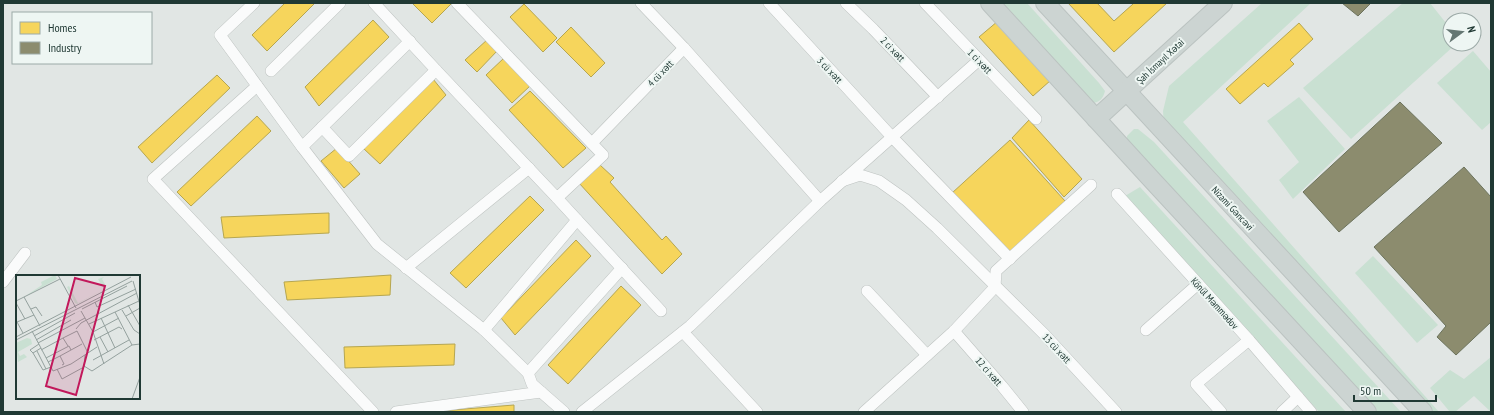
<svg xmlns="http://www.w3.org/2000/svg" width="1494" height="415" viewBox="0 0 1494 415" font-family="'PT Sans Narrow',sans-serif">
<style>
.green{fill:#c9e0d2}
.homes{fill:#f6d55c;stroke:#b6a650}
.industry{fill:#8c8c6e;stroke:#6c735d}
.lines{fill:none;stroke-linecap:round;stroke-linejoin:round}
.minor-casing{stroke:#bec3c1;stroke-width:12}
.primary-casing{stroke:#bbc3c1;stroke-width:20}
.minor{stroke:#fafbfb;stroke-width:11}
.primary{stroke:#ccd4d2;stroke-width:18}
.labels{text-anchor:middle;stroke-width:4;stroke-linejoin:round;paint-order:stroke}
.street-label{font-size:10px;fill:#203934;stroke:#eef6f3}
.inset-road{fill:none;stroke:#94a19e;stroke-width:1}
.view{fill:#c2185b;fill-opacity:0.15;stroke:#c2185b;stroke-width:2}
.inset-edge{fill:none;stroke:#203934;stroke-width:2}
</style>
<rect width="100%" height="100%" fill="#e1e6e4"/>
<g class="green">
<path d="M 999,3 L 1027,3 L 1099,83 L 1105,91 C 1103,99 1099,103 1091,103 Z"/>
<polygon points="1262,3 1311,3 1183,122 1439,412 1430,412 1164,126 1163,111 1169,86"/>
<polygon points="1403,3 1430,3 1450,28 1450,44 1456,44 1351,139 1303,88"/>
<polygon points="1473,51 1491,72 1491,122 1482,130 1437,83"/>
<polygon points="1299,97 1345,149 1293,199 1279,180 1299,162 1267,121"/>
<polygon points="1134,129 1138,129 1154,142 1401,412 1372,412 1127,141 1127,136"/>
<polygon points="1140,187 1346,412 1319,412 1125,196"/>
<polygon points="1373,256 1438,325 1417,343 1355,273"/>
<polygon points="1491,357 1491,412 1474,396 1455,412 1450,412 1430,388 1450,370 1464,379"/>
</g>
<g class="homes">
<polygon points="285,3 315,3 267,51 252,35"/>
<polygon points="412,3 451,3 451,4 432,23"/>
<polygon points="1068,3 1097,3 1114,21 1133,4 1132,3 1167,3 1114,52"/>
<polygon points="524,4 557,38 543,52 510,17"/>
<polygon points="373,20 389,37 319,106 305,87"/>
<polygon points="998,21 1051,80 1033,96 979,37"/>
<polygon points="1299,23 1313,39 1290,60 1294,64 1268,87 1264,83 1240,104 1226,89"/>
<polygon points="571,27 605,63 591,77 556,42"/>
<polygon points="488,39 498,50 477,72 465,60"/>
<polygon points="504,58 531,85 512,103 486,75"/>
<polygon points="217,75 230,88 152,163 138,147"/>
<polygon points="433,79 446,95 380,164 363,148"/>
<polygon points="530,91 586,148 563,168 509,110"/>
<polygon points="257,116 271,131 191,206 177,192"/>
<polygon points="1029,120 1082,179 1064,197 1012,138"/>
<polygon points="1010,140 1065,201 1010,254 952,193"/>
<polygon points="337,148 360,174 344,188 321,161"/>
<polygon points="600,165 614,178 610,182 662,240 666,236 682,254 662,274 579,183"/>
<polygon points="530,196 544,210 466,288 450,273"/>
<polygon points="329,213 329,233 224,238 221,217"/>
<polygon points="576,240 591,256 515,335 501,318"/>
<polygon points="391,275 390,295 287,300 284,282"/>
<polygon points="621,286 641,305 568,384 548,365"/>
<polygon points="455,344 454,365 345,368 344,347"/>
<polygon points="514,405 514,412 428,412"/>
</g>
<g class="industry">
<polygon points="1342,3 1371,3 1358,16"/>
<polygon points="1400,102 1442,143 1339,232 1303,192"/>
<polygon points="1464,167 1491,197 1491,322 1456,355 1437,337 1446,326 1374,247"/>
</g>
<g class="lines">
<defs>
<g id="minor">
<polyline points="254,3 220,35 302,147 377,244 484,330 528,373 532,384 564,412"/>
<polyline points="769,3 892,137 1010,259"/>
<polyline points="846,3 873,29 938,97"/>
<polyline points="925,3 1036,119"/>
<polyline points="436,70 557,198 603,155 457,3"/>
<polyline points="271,71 340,3"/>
<polyline points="257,86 153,179 373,412"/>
<polyline points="322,127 349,156 436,70 374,3"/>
<polyline points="592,143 684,48 641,3"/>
<polyline points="302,147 410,41"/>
<polyline points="842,181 860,175 879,181 906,200 937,228 1045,335 1116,412"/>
<polyline points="1117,194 1249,340 1311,412"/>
<polyline points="557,198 661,311"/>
<polyline points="820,201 979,60"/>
<polyline points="406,268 529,168"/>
<polyline points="3,282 25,253"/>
<polyline points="867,291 927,355"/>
<polyline points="484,330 577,220"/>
<polyline points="1146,330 1198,284"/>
<polyline points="954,331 1002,386 1023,412"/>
<polyline points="683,332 757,412"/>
<polyline points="528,373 622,268"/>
<polyline points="396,412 541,392"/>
<polyline points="582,412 690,326 820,201 684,48"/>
<polyline points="864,412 954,331 995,287 996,271 1091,185"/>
<polyline points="1221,412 1196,384 1249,340"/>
<polyline points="1282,412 1298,397"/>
</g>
<g id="primary">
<polyline points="990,3 1153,181 1367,412"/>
<polyline points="1045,3 1423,412"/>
<polyline points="1096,119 1223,3"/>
</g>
</defs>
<use href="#minor" class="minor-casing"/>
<use href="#primary" class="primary-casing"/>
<use href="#minor" class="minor"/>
<use href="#primary" class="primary"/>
</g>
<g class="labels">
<g class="street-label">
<text transform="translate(893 49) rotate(46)" y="4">2 ci xətt</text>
<text transform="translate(980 61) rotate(46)" y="4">1 ci xətt</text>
<text transform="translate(1160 61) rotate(-43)" y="4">Şah İsmayıl Xətai</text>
<text transform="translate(830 70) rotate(47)" y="4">3 cü xətt</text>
<text transform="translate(660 73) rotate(-46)" y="4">4 cü xətt</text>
<text transform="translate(1233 208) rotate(47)" y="4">Nizami Gəncəvi</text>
<text transform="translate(1215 303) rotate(48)" y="4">Könül Məmmədov</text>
<text transform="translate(1057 348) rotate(47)" y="4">13 cü xətt</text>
<text transform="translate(989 371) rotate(49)" y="4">12 ci xətt</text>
</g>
</g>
<g transform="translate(16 275)">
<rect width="124" height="124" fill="#e1e6e4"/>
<path d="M 39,0 L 41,4 L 8,22 L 26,10 L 25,7 ZM 88,2 L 86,4 L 90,11 L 88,14 L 61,29 L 59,28 L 51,12 L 53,11 L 62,28 L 88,14 L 82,4 ZM 11,63 L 15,64 L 16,69 L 2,77 L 4,81 L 8,79 L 11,82 L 2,87 L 0,68 Z" fill="#c9e0d2"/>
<path class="inset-road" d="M 42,0 L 60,33M 117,6 L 124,30M 8,22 L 24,51M 0,26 L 44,4M 79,27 L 81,32 L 120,14M 0,28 L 9,44M 112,30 L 124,51M 15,34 L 20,32 L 26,41M 66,34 L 111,11M 106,35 L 118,55 L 124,59M 65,36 L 77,57 L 88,89M 99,37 L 116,70M 110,41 L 124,33M 85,43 L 99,73M 73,49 L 123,26M 60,54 L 65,48 L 121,18M 16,56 L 37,96 L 55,89 L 81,72M 77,57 L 103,43M 7,58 L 1,47 L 18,40M 18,61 L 59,38M 0,62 L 115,2M 84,62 L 92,77M 47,63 L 61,56 L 72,78M 0,65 L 116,6M 20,65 L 55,45M 78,65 L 103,52 L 106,54M 22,68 L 69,43M 23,69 L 14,75 L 17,78 L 25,73M 25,75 L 47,63 L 52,71M 55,75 L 66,69M 21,76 L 30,94M 17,78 L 27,95 L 35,92M 30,83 L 53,71 L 55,75 L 44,81M 77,85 L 113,65M 32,87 L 44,81 L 48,89 L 46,90M 68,91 L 76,96 L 116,70 L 124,69M 41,94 L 46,104 L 68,92 L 69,80M 116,124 L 124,102"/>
<path class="view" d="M 59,3 L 89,11 L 60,120 L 30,111 Z"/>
<rect width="124" height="124" class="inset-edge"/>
</g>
<rect width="1494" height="415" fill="none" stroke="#203934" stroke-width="8"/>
<rect x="12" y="12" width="140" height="52" fill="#eef6f3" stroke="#9caaa7"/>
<rect x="20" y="22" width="20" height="12" fill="#f6d55c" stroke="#9caaa7"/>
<text x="48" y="32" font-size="12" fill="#203934">Homes</text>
<rect x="20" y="42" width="20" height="12" fill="#8c8c6e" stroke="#9caaa7"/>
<text x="48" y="52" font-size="12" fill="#203934">Industry</text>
<g transform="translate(1462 32) rotate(75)"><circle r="19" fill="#eef6f3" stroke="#9caaa7"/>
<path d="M0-3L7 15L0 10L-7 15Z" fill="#647672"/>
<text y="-6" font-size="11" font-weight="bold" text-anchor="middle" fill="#203934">N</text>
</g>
<path d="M1354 395v6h82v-6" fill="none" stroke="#203934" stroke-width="2"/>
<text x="1360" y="395" font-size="12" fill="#203934" stroke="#eef6f3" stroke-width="3" paint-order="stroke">50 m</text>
</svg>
